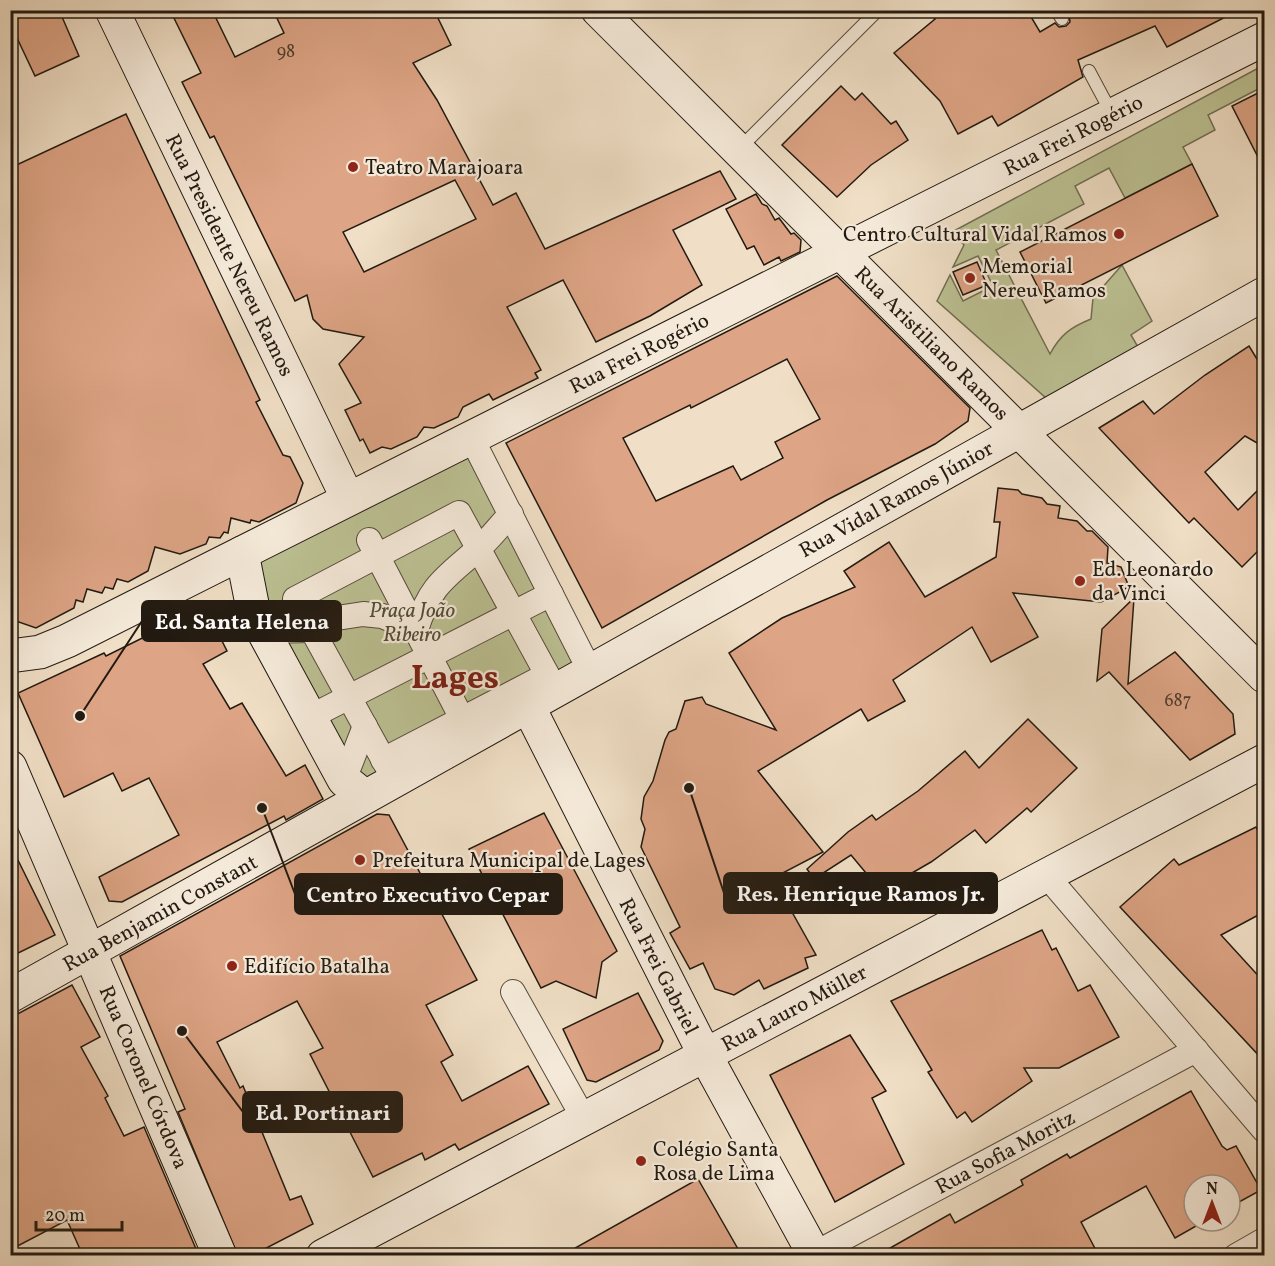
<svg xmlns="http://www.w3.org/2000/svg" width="1275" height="1266" viewBox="0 0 1275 1266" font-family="Vollkorn,serif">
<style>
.green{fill:#bcc193;stroke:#6f6e52;stroke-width:1.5}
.building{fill:#dda485;stroke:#221a11;stroke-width:1.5;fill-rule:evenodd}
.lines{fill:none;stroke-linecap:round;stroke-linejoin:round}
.lane-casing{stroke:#564b3e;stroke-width:14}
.street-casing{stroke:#564b3e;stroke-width:26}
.secondary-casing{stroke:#221a11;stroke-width:35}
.lane{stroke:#f5eada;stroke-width:12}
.street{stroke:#f5eada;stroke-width:24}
.secondary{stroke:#f5eada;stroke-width:33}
.poi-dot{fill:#8f2418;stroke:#f5eada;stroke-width:2}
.labels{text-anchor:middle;stroke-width:4.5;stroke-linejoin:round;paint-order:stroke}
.number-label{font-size:18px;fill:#513c2e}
.street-label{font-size:21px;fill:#221a11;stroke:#f5eada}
.poi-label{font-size:21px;fill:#221a11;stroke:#f5eada;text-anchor:start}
.park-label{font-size:21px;font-style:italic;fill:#504c38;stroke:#f5eada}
.town-label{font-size:33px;font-weight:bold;fill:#7a1f14;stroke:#f5eada}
.leader{fill:none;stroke:#221a11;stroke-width:2}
.callout-dot{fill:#221a11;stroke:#f5eada;stroke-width:2}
.callout{fill:#221a11;stroke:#221a11;stroke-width:2}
.callout-label{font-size:22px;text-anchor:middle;font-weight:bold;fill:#fff}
</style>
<rect width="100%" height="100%" fill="#f0dfc6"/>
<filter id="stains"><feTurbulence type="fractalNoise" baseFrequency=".00333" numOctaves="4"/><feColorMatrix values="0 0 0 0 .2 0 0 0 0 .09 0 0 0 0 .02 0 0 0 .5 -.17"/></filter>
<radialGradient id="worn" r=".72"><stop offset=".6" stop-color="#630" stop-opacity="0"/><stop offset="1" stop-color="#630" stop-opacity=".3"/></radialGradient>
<g class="green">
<path d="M 1264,65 L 1264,86 L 1208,115 L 1215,130 L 1183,147 L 1192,164 L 1125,198 L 1109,168 L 1075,186 L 1084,204 L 996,250 L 1050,354 C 1060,335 1071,327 1091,319 L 1093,298 L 1122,265 L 1152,321 L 1131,335 L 1138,347 L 1046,398 L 937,301 L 950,275 L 963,301 L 993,286 L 978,256 L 953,267 L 964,245 L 952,232 Z"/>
<polygon points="471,437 589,669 359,792 242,553"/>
</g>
<g class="building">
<polygon points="10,10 59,10 79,56 35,76 10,23"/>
<path d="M 170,10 L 212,10 L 235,57 L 284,33 L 273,10 L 434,10 L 451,45 L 413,63 L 437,100 L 493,205 L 516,193 L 545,249 L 720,171 L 736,199 L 673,230 L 702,285 L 650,316 L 596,342 L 563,280 L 507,307 L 541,370 L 535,373 L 538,378 L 493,400 L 489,394 L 463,407 L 458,417 L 434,428 L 424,427 L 417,437 L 391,449 L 382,447 L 370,453 L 363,439 L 360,441 L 345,410 L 361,403 L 339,364 L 364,337 L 323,329 L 313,319 L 307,295 L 295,301 L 214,136 L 210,138 L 182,82 L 201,73 ZM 455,180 L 476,219 L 364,272 L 343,232 Z"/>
<polygon points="930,10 1027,10 1040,32 1055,23 1059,27 1066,26 1070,22 1069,14 1075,10 1239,10 1167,47 1155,26 1078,60 1083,77 998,126 992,116 958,134 940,101 894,53 935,19"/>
<polygon points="841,86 855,100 862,93 891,124 896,121 908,140 871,165 837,197 782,145"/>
<polygon points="1264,90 1264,169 1232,106"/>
<polygon points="126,114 260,400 256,402 283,455 290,457 303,483 296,503 259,522 251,520 250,523 231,518 228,533 224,532 220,538 209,537 206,544 180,554 155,547 148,571 128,582 117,579 113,589 105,587 102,593 87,589 83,602 76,600 74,608 36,628 10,619 10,168"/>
<polygon points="1192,164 1218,216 1046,303 1020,252"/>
<polygon points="756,194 762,204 767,206 775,220 779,218 791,234 794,233 801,240 800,252 781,261 779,257 764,265 754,246 747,249 726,209"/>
<polygon points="977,262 987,285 963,295 953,272"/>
<path d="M 837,276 L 970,408 L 968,421 L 935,444 L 827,500 L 602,628 L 506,443 ZM 787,359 L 820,419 L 775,442 L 783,458 L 741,480 L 733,466 L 656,501 L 623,438 L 690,405 L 691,408 Z"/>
<polygon points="1249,346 1260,364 1264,365 1264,447 1245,436 1205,472 1238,510 1264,484 1264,545 1242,567 1194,518 1189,523 1099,428 1143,401 1154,414 1205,375"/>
<polygon points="998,488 1018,490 1022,494 1042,498 1047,504 1060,506 1058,518 1077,521 1087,531 1092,531 1108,547 1107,563 1121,567 1129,587 1101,602 1013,593 1038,637 991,662 972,627 893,680 905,701 868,721 861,709 758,771 823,852 773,878 816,955 805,958 808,968 764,989 759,980 734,995 715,989 703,963 690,969 670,933 680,927 641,847 645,829 641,819 644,797 653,781 665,740 669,732 676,729 685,701 702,697 706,704 776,730 729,653 782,618 855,587 844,571 889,542 925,597 996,557 1000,522 994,522"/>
<polygon points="1134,598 1128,684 1175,652 1233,714 1235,734 1190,760 1109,672 1097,681 1102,629"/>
<polygon points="205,607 227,651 203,664 230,709 242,703 286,776 305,765 323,799 286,820 284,816 122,902 109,901 99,877 179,835 149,778 122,791 113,773 64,797 18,693 104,653 106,656"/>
<polygon points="1028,719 1077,768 1031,812 1027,808 986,843 975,830 931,862 881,891 851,855 814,879 807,869 848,832 872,815 876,820 918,791 965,751 979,768"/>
<polygon points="544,813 617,951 602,962 596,998 556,981 541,988 469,849"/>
<polygon points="377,814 389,815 477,980 426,1005 453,1055 441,1062 462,1101 528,1066 549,1104 459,1150 455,1144 425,1160 422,1153 373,1177 310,1054 323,1048 297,1001 217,1042 240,1088 243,1086 290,1200 301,1196 313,1224 251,1256 238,1256 178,1112 185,1109 120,956"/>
<polygon points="1256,827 1264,842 1264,912 1221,935 1264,982 1264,1061 1120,907 1174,859 1179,865"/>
<polygon points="10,844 55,935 10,957"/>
<polygon points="1042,930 1052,950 1056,948 1078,991 1090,985 1119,1037 1059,1068 1024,1068 1032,1081 972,1122 965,1112 957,1118 928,1072 932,1070 891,1001"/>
<polygon points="72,985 100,1037 81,1047 108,1096 105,1098 124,1136 144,1127 199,1256 83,1256 67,1220 10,1250 10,1018"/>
<polygon points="638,993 663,1041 659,1050 596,1082 587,1080 563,1029"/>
<polygon points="850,1035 886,1091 872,1098 904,1164 835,1202 770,1075"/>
<polygon points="1191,1091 1222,1146 1227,1150 1236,1146 1261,1190 1230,1207 1230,1185 1194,1185 1194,1221 1205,1221 1175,1238 1146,1186 1081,1222 1099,1256 876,1256 950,1214 955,1223 1023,1185 1021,1180 1067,1154 1070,1158"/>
<polygon points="698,1179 742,1256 561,1256"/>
</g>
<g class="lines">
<defs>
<g id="lane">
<polyline points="1056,10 1062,19"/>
<polyline points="1089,71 1112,114"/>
<polyline points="739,149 878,10"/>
</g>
<g id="street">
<polyline points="471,437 589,669"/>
<polyline points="369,540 471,736"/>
<path d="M 264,631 L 312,630 L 337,618 L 363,614 L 382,616 L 416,630 C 430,585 445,578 478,549 C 490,539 500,525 511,514"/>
<polyline points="310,717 551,594"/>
<polyline points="383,760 547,675"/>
<polyline points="394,779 295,599 459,513 555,689"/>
<polyline points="344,780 365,726"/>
<polyline points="1046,875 1264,1130"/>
<polyline points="513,992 584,1119"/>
<polyline points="814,1254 1196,1050"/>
<polyline points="1236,1256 1264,1240"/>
</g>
<g id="secondary">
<polyline points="112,10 348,499"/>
<polyline points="598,10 1264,676"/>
<polyline points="242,553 254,614 344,780 359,792 368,794"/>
<polyline points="10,656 40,652 67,641 1264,39"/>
<polyline points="527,704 705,1055 815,1256"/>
<polyline points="10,767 220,1256"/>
<polyline points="10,996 1264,294"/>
<polyline points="323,1256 1264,761"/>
</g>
</defs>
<use href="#lane" class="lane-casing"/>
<use href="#street" class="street-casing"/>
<use href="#secondary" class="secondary-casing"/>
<use href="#lane" class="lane"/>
<use href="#street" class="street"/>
<use href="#secondary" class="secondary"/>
</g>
<g class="poi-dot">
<circle cx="353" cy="167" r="6"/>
<circle cx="1119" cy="234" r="6"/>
<circle cx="970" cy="278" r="6"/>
<circle cx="1080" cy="581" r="6"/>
<circle cx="360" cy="860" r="6"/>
<circle cx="232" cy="966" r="6"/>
<circle cx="641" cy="1161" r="6"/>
</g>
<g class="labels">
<g class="number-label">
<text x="286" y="57">98</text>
<text x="1178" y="706">687</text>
</g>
<g class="street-label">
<text transform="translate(1073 135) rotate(-27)" y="7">Rua Frei Rogério</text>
<text transform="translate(230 255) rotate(64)" y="7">Rua Presidente Nereu Ramos</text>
<text transform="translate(932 343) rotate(45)" y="7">Rua Aristiliano Ramos</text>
<text transform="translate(639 353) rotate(-27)" y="7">Rua Frei Rogério</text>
<text transform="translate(896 499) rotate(-29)" y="7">Rua Vidal Ramos Júnior</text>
<text transform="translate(160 913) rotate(-29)" y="7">Rua Benjamin Constant</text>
<text transform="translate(659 966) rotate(63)" y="7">Rua Frei Gabriel</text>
<text transform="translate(794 1008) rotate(-28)" y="7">Rua Lauro Müller</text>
<text transform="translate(144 1077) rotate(67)" y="7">Rua Coronel Córdova</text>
<text transform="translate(1005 1152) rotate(-28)" y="7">Rua Sofia Moritz</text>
</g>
<g class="poi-label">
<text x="365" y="174">Teatro Marajoara</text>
<text x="1107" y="241" text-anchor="end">Centro Cultural Vidal Ramos</text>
<text x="982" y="273">Memorial<tspan x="982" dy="24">Nereu Ramos</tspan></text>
<text x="1092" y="576">Ed. Leonardo<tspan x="1092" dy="24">da Vinci</tspan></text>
<text x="372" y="867">Prefeitura Municipal de Lages</text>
<text x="244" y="973">Edifício Batalha</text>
<text x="653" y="1156">Colégio Santa<tspan x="653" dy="24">Rosa de Lima</tspan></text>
</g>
<g class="park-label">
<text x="412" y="617">Praça João<tspan x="412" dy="24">Ribeiro</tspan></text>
</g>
<g class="town-label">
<text x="455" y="688">Lages</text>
</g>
</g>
<path class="leader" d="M80 716L142 621M689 788L724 893M262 808L295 894M182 1031L243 1112"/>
<g class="callout-dot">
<circle cx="80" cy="716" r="6"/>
<circle cx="689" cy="788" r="6"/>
<circle cx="262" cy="808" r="6"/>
<circle cx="182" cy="1031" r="6"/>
</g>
<g class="callout">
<rect x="142" y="601" width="199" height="40" rx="6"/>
<rect x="724" y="873" width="273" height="40" rx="6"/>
<rect x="295" y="874" width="267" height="40" rx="6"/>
<rect x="243" y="1092" width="159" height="40" rx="6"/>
</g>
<g class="callout-label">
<text x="242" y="629">Ed. Santa Helena</text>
<text x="861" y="901">Res. Henrique Ramos Jr.</text>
<text x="428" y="902">Centro Executivo Cepar</text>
<text x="323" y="1120">Ed. Portinari</text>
</g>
<rect width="1275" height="1266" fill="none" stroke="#f0dfc6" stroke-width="36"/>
<rect x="12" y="12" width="1251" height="1242" fill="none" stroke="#221a11" stroke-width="3"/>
<rect x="18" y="18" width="1239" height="1230" fill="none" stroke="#221a11" stroke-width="1.5"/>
<g transform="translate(1212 1203)"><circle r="28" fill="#f5eada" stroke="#a1978a" stroke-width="1.5"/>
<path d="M0-4.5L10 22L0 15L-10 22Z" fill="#8f2418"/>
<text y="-9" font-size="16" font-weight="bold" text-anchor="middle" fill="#221a11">N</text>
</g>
<path d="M36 1221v9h86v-9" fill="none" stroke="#221a11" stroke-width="3"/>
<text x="45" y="1221" font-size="18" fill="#221a11" stroke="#f5eada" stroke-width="4.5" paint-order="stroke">20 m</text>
<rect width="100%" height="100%" filter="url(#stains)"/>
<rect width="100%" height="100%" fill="url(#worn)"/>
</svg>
